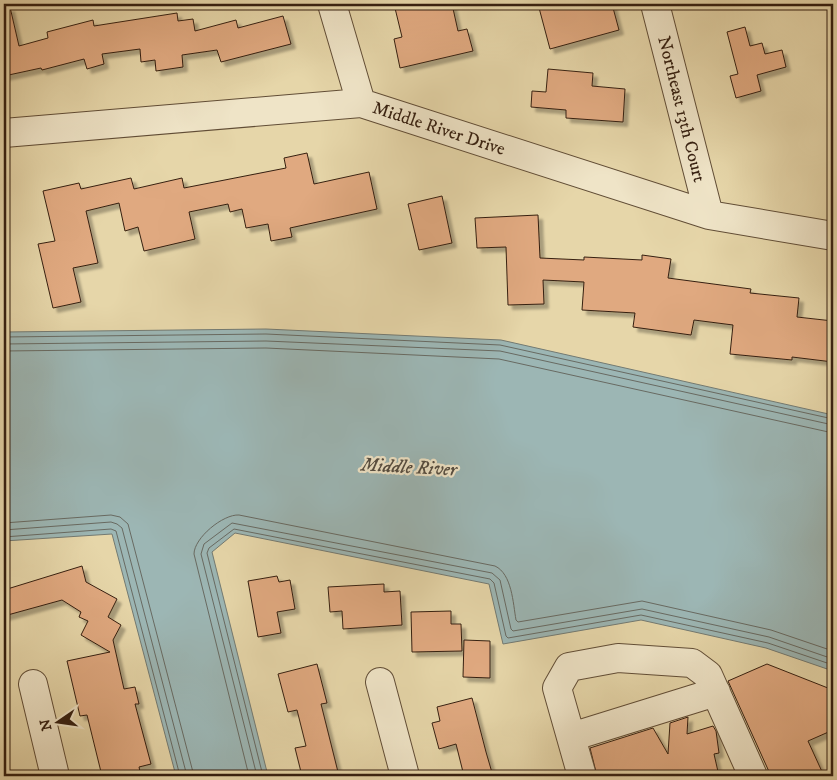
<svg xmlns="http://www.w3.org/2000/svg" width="837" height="780" viewBox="0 0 837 780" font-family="'IM FELL DW Pica',serif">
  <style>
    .water { fill: #9cb6b4; stroke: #737a72 }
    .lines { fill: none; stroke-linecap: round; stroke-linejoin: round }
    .shore { stroke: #686a62; stroke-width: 1 }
    .building { fill: #e0a980; stroke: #351f10; filter: url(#shadow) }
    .minor-casing { stroke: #614d36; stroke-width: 30 }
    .minor { stroke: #efe4c7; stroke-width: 28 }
    .labels { text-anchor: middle; stroke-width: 4.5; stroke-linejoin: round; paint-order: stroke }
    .street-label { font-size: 18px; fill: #351f10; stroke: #efe4c7 }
    .water-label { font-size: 19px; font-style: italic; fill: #544c41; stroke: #efe4c7 }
  </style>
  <defs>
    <filter id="shadow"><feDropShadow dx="4.5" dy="4.5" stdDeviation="1" flood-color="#0004"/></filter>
  </defs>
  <rect width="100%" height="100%" fill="#e6d6a9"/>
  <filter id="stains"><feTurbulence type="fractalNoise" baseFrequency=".004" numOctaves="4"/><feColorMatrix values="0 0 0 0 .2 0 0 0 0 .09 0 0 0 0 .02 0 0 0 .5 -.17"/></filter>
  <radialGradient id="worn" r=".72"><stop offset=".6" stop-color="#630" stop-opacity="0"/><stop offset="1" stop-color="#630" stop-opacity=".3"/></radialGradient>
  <path class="water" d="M266,329L501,340L833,415V671L766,648L641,620L503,644L489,584L235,533L212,552L268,776H176L112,534L4,541V332Z"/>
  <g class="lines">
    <path class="shore" d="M4,337L266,334L500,345L833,419
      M4,344L266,341L500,351L833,425
      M4,351L266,348L499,359L833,433
      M4,523L111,515L120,517L128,524L194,776
      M4,530L111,522L117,524L122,528L187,776
      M4,537L111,529L116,531L180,776
      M249,776L194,554C194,538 223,514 239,515L495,566C512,574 513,603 516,620L518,622L642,601L771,630L833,651
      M257,776L201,554L204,544L232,523L492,573L500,580L511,629L513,631L642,609L769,637L833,659
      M263,776L207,553L209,548L234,529L490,579L494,583L506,636L508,638L641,615L768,643L833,665"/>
  </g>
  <path class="building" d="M394,4H452L458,31L467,29L473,51L400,68L394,39L402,37Z
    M538,4H612L619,30L550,49Z
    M10,7L19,46L48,38L47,32L93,20L94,26L177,13L178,21L193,19L195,31L236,20L238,28L283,16L291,44L221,62L217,50L182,55L183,67L156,71L155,60L141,62L140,49L102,54L104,64L87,69L84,59L42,70L41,68L4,76V8Z
    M745,27L750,46L762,43L765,54L782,50L786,67L757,75L761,91L736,98L730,76L738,74L727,32Z
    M548,69L593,73L592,86L625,89L623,122L566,118V110L531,107L532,91L546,92Z
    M307,153L314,184L369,172L377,209L290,228L292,237L271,241L268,224L246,228L242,209L230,212L228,204L189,212L195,239L144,251L138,227L125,231L119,203L86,211L98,263L73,268L81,302L53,308L38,244L55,241L43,191L79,183L81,189L131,178L134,189L182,178L184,188L286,168L284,158Z
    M442,196L452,243L419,250L408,204Z
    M538,215L540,258L584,260V257L642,260V255L671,259L668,278L751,289L750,293L799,298L797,317L833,321V362L792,357V360L730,354L733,325L694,320L691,335L633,327L635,313L582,310L584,282L543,280L544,304L508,305L506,247L477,248L475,218Z
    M82,566L86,582L117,599L108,617L121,625L113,640L124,689L135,687L139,704H135L151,764L139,767L141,776H102L87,715L80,716L67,661L110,652L81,635L88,621L79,617L81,612L62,600L4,616V590Z
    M277,576L279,582L290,580L295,609L277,612L281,633L258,637L248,581Z
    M384,584V592L400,591L402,625L343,629L342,611L330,612L328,587Z
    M451,611V624H461L462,651L412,652L411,612Z
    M464,640L490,641V678L463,677Z
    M317,664L327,703L321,704L339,776H302L295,748L306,746L297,710L288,712L278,674Z
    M767,664L833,690V730L808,741L824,776H771L728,681Z
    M472,698L486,752L493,776H464L456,744L439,749L432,723L440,721L437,707Z
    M688,717L687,734L713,726L716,731L719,753L714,754L719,776H597L590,748L653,728L668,754L670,723Z"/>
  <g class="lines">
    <defs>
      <path id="minor" d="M332,4L361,103
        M655,4L709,215
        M4,133L361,103L709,215L833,236
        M380,682L405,776
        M33,684L55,776
        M571,737L716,692
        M582,776L557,688L569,667L618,658L692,663L708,675L753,776"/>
    </defs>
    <use href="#minor" class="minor-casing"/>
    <use href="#minor" class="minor"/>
  </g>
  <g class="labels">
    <g class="street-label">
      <text transform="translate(682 109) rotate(76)" y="6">Northeast 13th Court</text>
      <text transform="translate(439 128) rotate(18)" y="6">Middle River Drive</text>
    </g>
    <g class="water-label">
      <text transform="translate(409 466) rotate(3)" y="7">Middle River</text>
    </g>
  </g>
  <rect width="837" height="780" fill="none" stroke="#e6d6a9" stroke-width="20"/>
  <rect x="5" y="5" width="827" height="770" fill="none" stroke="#351f10" stroke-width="2.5"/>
  <rect x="10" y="10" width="817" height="760" fill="none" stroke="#351f10"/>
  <g transform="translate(58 722) rotate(257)" stroke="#efe4c7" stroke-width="4" paint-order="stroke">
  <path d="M0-4L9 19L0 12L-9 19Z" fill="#351f10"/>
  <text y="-8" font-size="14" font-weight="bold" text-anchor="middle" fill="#351f10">N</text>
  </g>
  <rect width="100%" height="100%" filter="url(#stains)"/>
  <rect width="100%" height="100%" fill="url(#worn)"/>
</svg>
